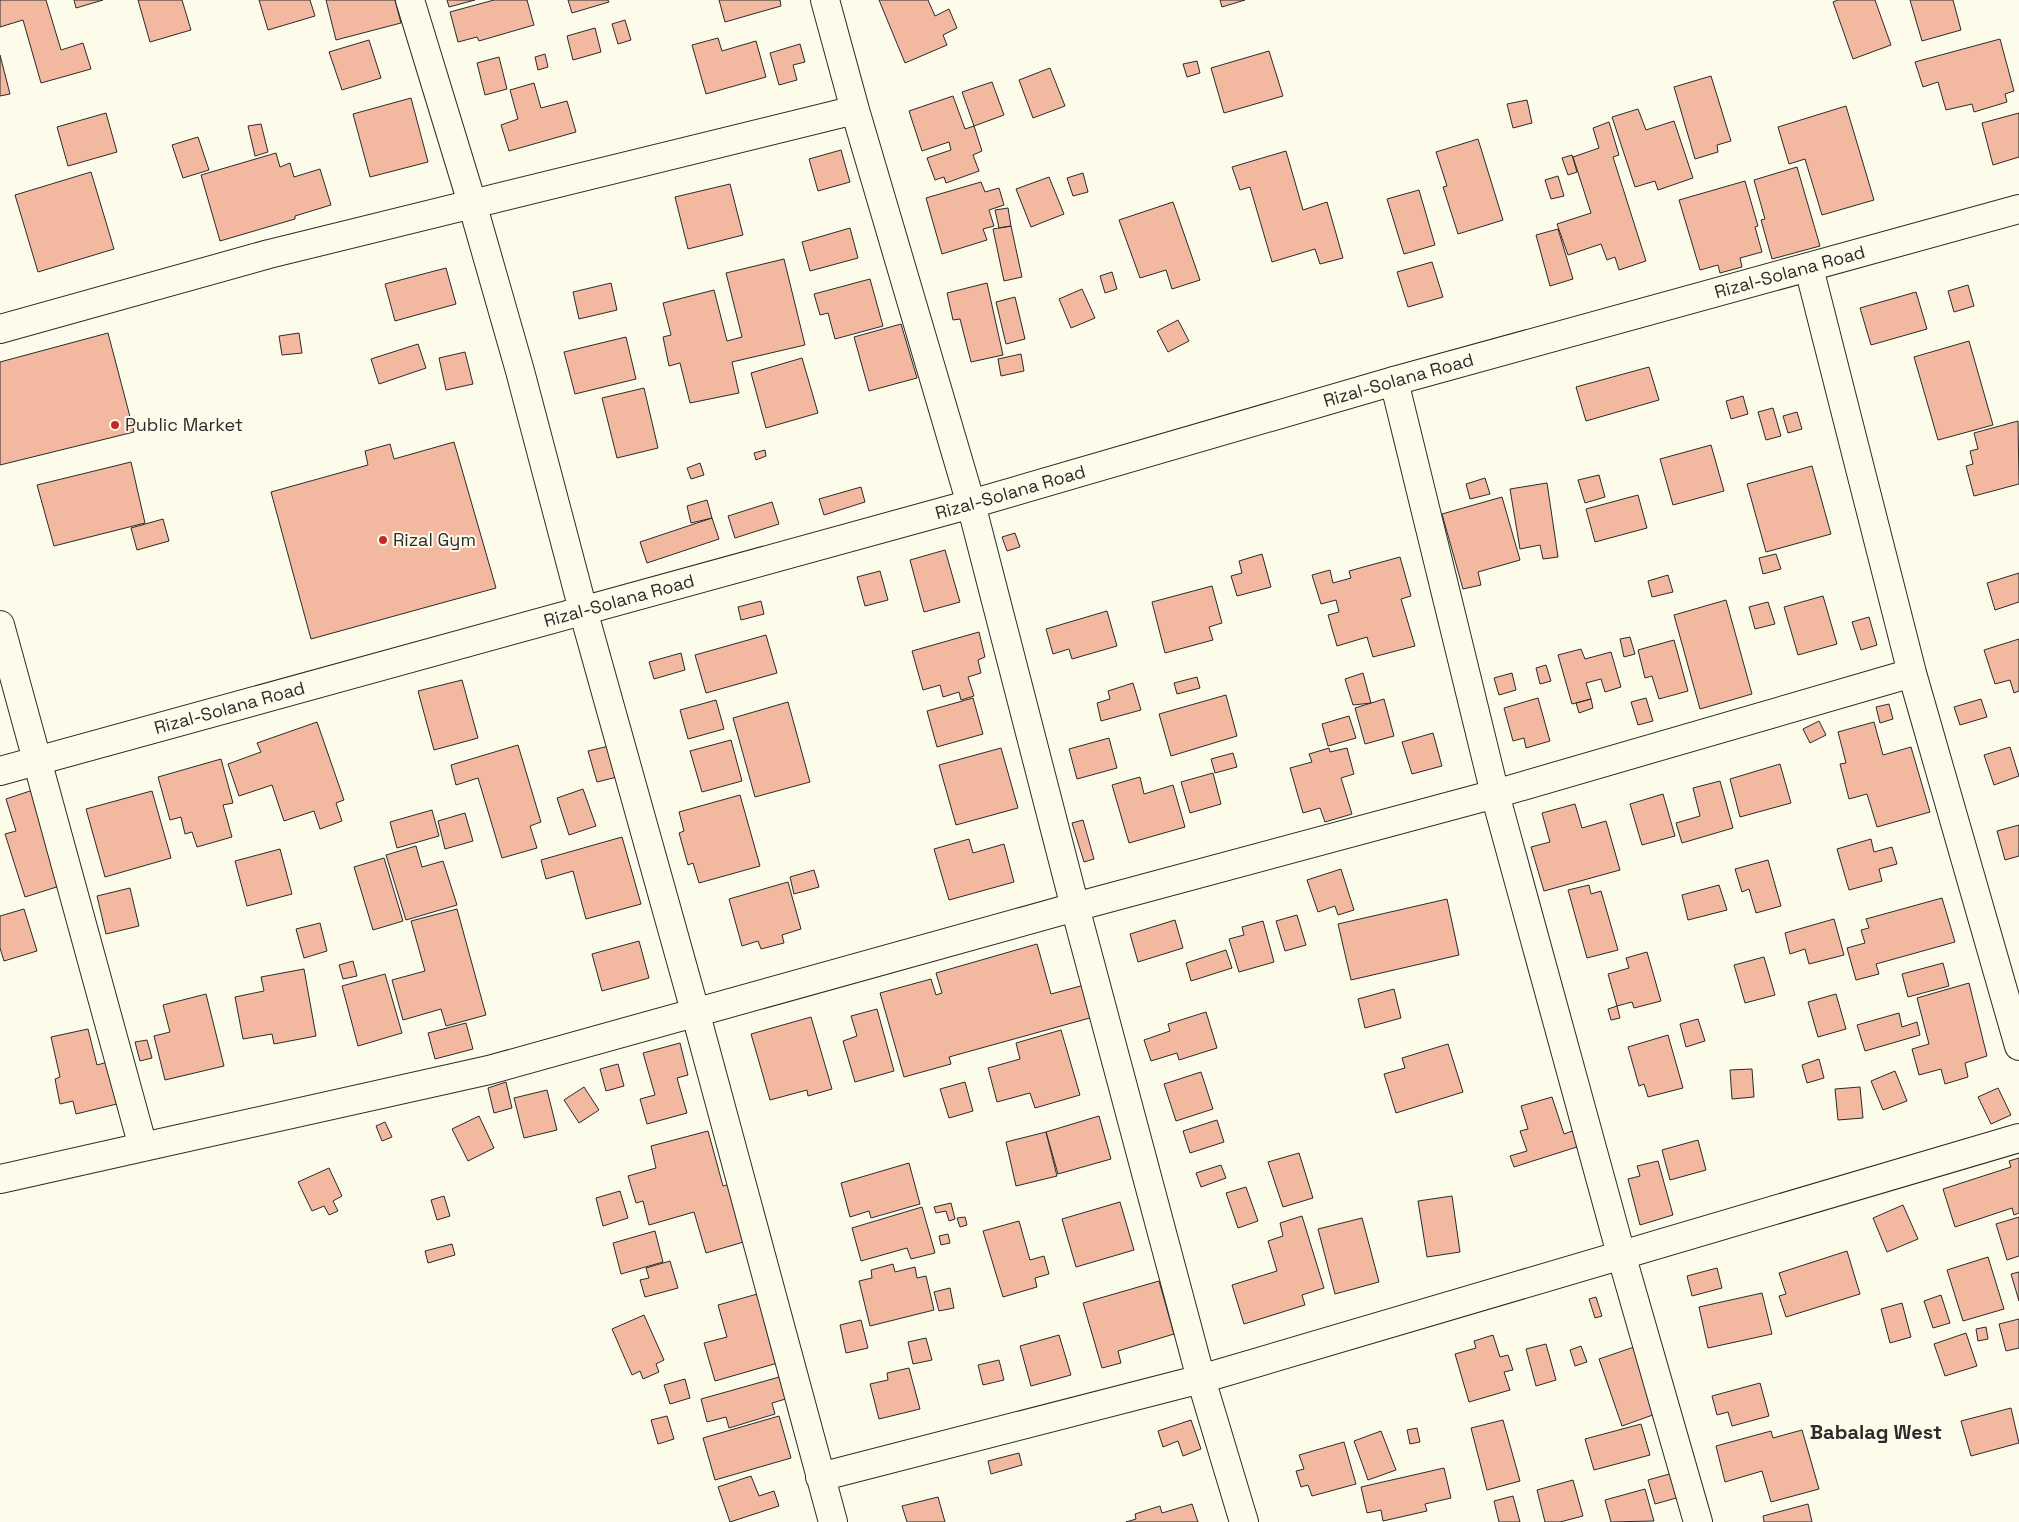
<svg xmlns="http://www.w3.org/2000/svg" width="2019" height="1522" viewBox="0 0 2019 1522" font-family="'Space Grotesk',sans-serif">
  <style>
    .building { fill: #f2b8a0; stroke: #2b2b2b }
    .lines { fill: none; stroke-linecap: round; stroke-linejoin: round }
    .minor-casing { stroke: #2b2b2b; stroke-width: 30 }
    .major-casing { stroke: #2b2b2b; stroke-width: 30 }
    .minor { stroke: #fdfbea; stroke-width: 28 }
    .major { stroke: #fdfbea; stroke-width: 28 }
    .poi-dot { fill: #c62828; stroke: #fdfbea; stroke-width: 2 }
    .labels { text-anchor: middle; stroke-width: 4; stroke-linejoin: round; paint-order: stroke }
    .street-label { font-size: 18px; fill: #2b2b2b; stroke: #fdfbea }
    .poi-label { font-size: 18px; fill: #2b2b2b; stroke: #fdfbea; text-anchor: start }
    .quarter-label { font-size: 20px; font-weight: bold; fill: #2b2b2b; stroke: #fdfbea }
  </style>
  <rect width="100%" height="100%" fill="#fdfbea"/>
  <path class="building" d="M0,0H46L61,50L83,43L91,69L41,83L23,20L0,27Z
    M74,0H103L76,8Z
    M138,0H182L191,30L150,42Z
    M259,0H310L315,16L268,30Z
    M326,0H395L401,23L336,40Z
    M447,0H475L449,7Z
    M494,0H527L534,25L479,41L477,37L458,42L450,12Z
    M568,0H608L609,2L572,13Z
    M719,0H780L781,6L725,22Z
    M879,0H928L935,16L949,9L957,28L943,35L947,45L905,63Z
    M1220,0H1245L1222,7Z
    M1838,0H1875L1891,45L1853,59L1833,2Z
    M1910,0H1953L1961,30L1922,41Z
    M625,20L631,40L618,44L612,24Z
    M595,28L601,52L573,60L567,36Z
    M718,38L722,51L756,41L766,77L706,94L692,45Z
    M2000,39L2014,91L2005,94L2007,102L1974,112L1972,104L1946,110L1938,82L1923,87L1915,62Z
    M369,40L381,78L342,90L329,52Z
    M800,44L805,62L793,65L797,80L779,85L770,53Z
    M1269,51L1283,96L1224,113L1211,68Z
    M545,54L548,67L538,70L535,57Z
    M0,55L10,94L0,96Z
    M499,57L507,89L485,95L477,63Z
    M1197,61L1200,73L1187,77L1183,64Z
    M1050,68L1065,106L1033,118L1019,80Z
    M1711,76L1731,141L1717,145L1718,152L1695,159L1674,87Z
    M992,82L1004,115L974,126L962,92Z
    M534,83L541,108L567,101L576,132L509,151L501,125L518,119L510,90Z
    M953,96L965,129L974,126L982,151L973,155L979,171L946,183L944,177L935,180L927,158L951,150L949,142L922,151L909,111Z
    M411,98L428,162L370,177L353,114Z
    M1527,100L1532,123L1513,128L1507,104Z
    M1846,106L1874,200L1822,215L1805,159L1789,164L1778,127Z
    M1638,109L1646,130L1674,121L1693,178L1658,190L1655,181L1635,187L1612,117Z
    M106,113L117,152L68,166L57,127Z
    M2019,113V157L1993,165L1982,123Z
    M1609,122L1619,155L1613,157L1646,261L1619,270L1615,257L1607,260L1601,244L1568,255L1557,224L1591,213L1573,157L1599,148L1593,128Z
    M261,124L268,152L255,156L248,126Z
    M198,137L209,170L183,178L172,145Z
    M1478,139L1503,220L1458,234L1443,187L1447,186L1436,152Z
    M841,150L850,182L818,191L809,159Z
    M1286,151L1303,210L1327,202L1343,258L1320,264L1315,249L1272,262L1250,187L1240,190L1232,167Z
    M276,153L280,167L290,163L294,177L320,169L331,205L295,216V219L220,241L201,175Z
    M1572,155L1577,172L1568,175L1562,158Z
    M1797,167L1820,246L1772,259L1761,220L1765,219L1754,180Z
    M91,172L114,249L38,272L15,195Z
    M1083,173L1088,192L1073,196L1067,178Z
    M1558,176L1564,196L1551,199L1545,180Z
    M1049,177L1064,214L1031,227L1016,189Z
    M1745,181L1758,226L1755,227L1762,252L1740,258L1742,267L1720,273L1718,265L1700,270L1679,200Z
    M981,182L985,192L999,188L1004,205L989,210L994,226L983,229L987,240L942,254L926,198Z
    M730,184L743,235L688,249L675,197Z
    M1419,190L1435,245L1404,254L1387,199Z
    M1173,202L1200,280L1172,289L1166,270L1140,278L1119,220Z
    M1008,208L1011,226L999,228L995,210Z
    M1011,226L1022,277L1004,281L993,229Z
    M850,228L858,258L810,271L802,242Z
    M1558,229L1573,279L1550,286L1536,235Z
    M784,259L805,345L732,362L739,393L690,403L680,363L669,366L663,337L671,335L663,303L714,290L727,341L742,337L726,273Z
    M1432,262L1443,297L1408,307L1397,272Z
    M446,268L456,304L395,321L385,284Z
    M1112,272L1117,289L1105,293L1100,276Z
    M870,279L883,326L835,339L828,313L820,315L814,294Z
    M611,283L617,310L579,319L573,292Z
    M987,283L1003,355L971,362L960,319L953,320L947,293Z
    M1968,285L1974,306L1954,312L1948,291Z
    M1082,289L1095,318L1071,328L1059,299Z
    M1916,292L1927,329L1871,345L1860,308Z
    M1015,297L1025,339L1006,344L996,302Z
    M1178,320L1189,341L1168,352L1157,331Z
    M901,324L917,378L869,391L854,337Z
    M108,333L134,432L0,465V362Z
    M299,333L302,353L282,355L279,336Z
    M626,337L636,379L575,394L564,352Z
    M1969,341L1993,425L1938,440L1914,357Z
    M418,344L426,368L379,384L371,359Z
    M465,352L473,384L446,390L439,358Z
    M1021,354L1024,371L1001,376L998,359Z
    M802,358L818,413L766,428L751,373Z
    M1649,367L1659,400L1586,421L1576,387Z
    M644,388L658,448L617,458L602,398Z
    M1743,396L1748,414L1731,419L1726,401Z
    M1773,408L1781,436L1766,440L1758,412Z
    M1797,412L1802,429L1788,433L1783,416Z
    M2018,421L2019,484L1974,496L1966,466L1973,464L1970,451L1978,449L1974,433Z
    M454,442L496,588L311,639L271,492L368,465L365,451L390,444L394,459Z
    M1711,445L1724,491L1673,505L1660,459Z
    M765,450L766,456L756,460L754,453Z
    M131,462L145,523L54,546L37,485Z
    M700,463L704,475L691,479L687,468Z
    M1812,466L1831,534L1766,552L1747,484Z
    M1599,475L1605,497L1585,503L1578,480Z
    M1485,478L1490,494L1470,499L1466,484Z
    M1547,483L1558,557L1543,559L1540,545L1520,549L1510,489Z
    M861,487L865,502L824,515L819,499Z
    M1638,495L1647,528L1595,542L1586,509Z
    M1502,497L1520,560L1478,572L1481,585L1463,589L1442,514Z
    M707,500L712,518L691,523L687,506Z
    M772,502L779,524L735,538L728,516Z
    M712,518L719,539L647,563L640,542Z
    M163,519L169,541L137,550L131,528Z
    M1015,533L1020,547L1007,551L1002,537Z
    M945,550L960,602L924,612L910,560Z
    M1262,554L1271,587L1237,596L1231,576L1242,573L1239,561Z
    M1776,554L1781,569L1763,574L1759,558Z
    M1400,557L1411,596L1401,599L1415,646L1373,657L1367,637L1337,646L1328,615L1339,612L1336,600L1321,604L1312,575L1330,570L1333,583L1351,578L1349,571Z
    M880,571L888,600L865,606L857,577Z
    M2019,573V602L1995,610L1987,583Z
    M1668,575L1673,592L1652,597L1648,581Z
    M1212,586L1222,623L1209,627L1213,640L1165,653L1152,602Z
    M1823,596L1837,644L1798,655L1784,607Z
    M1726,600L1752,694L1700,709L1674,615Z
    M761,601L764,614L741,620L738,607Z
    M1768,602L1775,624L1755,629L1749,607Z
    M1107,611L1117,646L1072,659L1069,649L1053,654L1046,629Z
    M1869,617L1877,645L1861,650L1852,622Z
    M979,632L985,657L978,660L981,673L968,677L974,696L961,700L959,692L943,697L940,685L923,690L912,651Z
    M766,635L777,673L706,693L695,655Z
    M1630,637L1635,654L1624,657L1620,639Z
    M2019,639V691L2014,693L2010,680L1995,684L1984,650Z
    M1674,640L1688,691L1659,699L1652,676L1645,678L1638,650Z
    M1581,649L1585,659L1611,652L1621,687L1605,692L1601,679L1586,683L1591,699L1572,704L1558,655Z
    M681,653L685,670L654,679L649,662Z
    M1546,665L1551,681L1540,684L1536,668Z
    M1363,673L1371,703L1353,705L1345,679Z
    M1512,673L1516,690L1499,695L1494,678Z
    M1197,677L1200,688L1177,694L1174,683Z
    M462,680L478,738L434,750L418,691Z
    M1133,683L1141,710L1101,721L1097,703L1110,699L1108,691Z
    M1226,695L1237,736L1171,756L1159,714Z
    M973,698L983,734L937,747L927,711Z
    M1538,698L1550,741L1526,748L1524,738L1513,741L1504,708Z
    M1646,698L1653,721L1638,725L1631,702Z
    M1384,699L1394,736L1365,744L1355,708Z
    M1591,699L1593,708L1579,713L1576,703Z
    M1981,699L1987,717L1960,725L1954,707Z
    M716,700L724,729L688,739L680,710Z
    M788,702L810,782L755,797L733,718Z
    M1889,704L1893,719L1880,723L1876,707Z
    M1349,716L1356,738L1328,746L1322,724Z
    M1819,721L1826,735L1810,743L1803,729Z
    M317,722L344,800L336,803L342,821L320,829L314,811L284,821L272,785L239,796L228,764L261,752L257,743Z
    M1874,722L1883,755L1911,747L1930,812L1877,827L1867,794L1849,799L1840,764L1846,763L1838,732Z
    M1433,733L1442,766L1412,774L1402,742Z
    M1109,738L1117,768L1077,779L1069,749Z
    M731,740L742,781L702,792L690,751Z
    M518,745L541,822L530,826L537,848L502,858L478,778L456,785L451,765Z
    M609,746L617,777L597,782L588,751Z
    M2010,747L2019,776L1994,785L1984,755Z
    M1001,748L1018,808L956,825L939,765Z
    M1329,748L1330,752L1347,748L1354,774L1341,778L1352,814L1325,822L1320,808L1303,813L1290,768L1312,762L1309,754Z
    M1233,753L1237,767L1215,773L1211,759Z
    M221,759L233,803L223,805L232,837L197,847L192,832L185,834L181,817L170,820L158,777Z
    M1780,764L1791,803L1740,817L1730,779Z
    M1213,773L1221,804L1190,813L1181,782Z
    M1140,777L1144,794L1173,785L1185,827L1129,843L1112,785Z
    M1720,781L1733,828L1682,843L1676,823L1700,816L1693,788Z
    M583,789L596,826L569,835L557,798Z
    M33,790L63,885L25,897L5,834L16,831L6,799Z
    M152,791L171,858L105,877L86,809Z
    M1663,794L1675,836L1642,845L1630,804Z
    M740,795L760,866L699,883L693,863L688,865L679,833L684,831L679,812Z
    M1575,804L1582,828L1606,821L1620,870L1544,891L1531,847L1550,842L1542,813Z
    M432,810L439,836L397,848L390,822Z
    M465,813L473,841L445,849L438,821Z
    M1083,820L1094,859L1084,862L1072,823Z
    M2019,825V856L2005,860L1997,831Z
    M622,837L641,904L586,919L573,871L546,879L541,860Z
    M969,839L973,853L1004,844L1014,882L949,900L934,849Z
    M1871,839L1874,852L1892,847L1897,864L1879,869L1882,881L1849,890L1837,849Z
    M416,846L422,867L443,861L457,905L406,920L386,855Z
    M280,849L292,894L247,906L235,861Z
    M384,858L403,921L373,930L354,867Z
    M1768,860L1781,906L1756,913L1749,889L1742,892L1735,869Z
    M1341,869L1354,910L1338,915L1335,906L1318,912L1307,880Z
    M814,870L819,887L794,894L790,877Z
    M788,882L801,929L782,935L784,943L761,949L758,941L742,946L729,899Z
    M1589,885L1591,894L1601,891L1618,950L1587,958L1568,890Z
    M1719,885L1727,910L1688,920L1682,895Z
    M130,888L139,926L106,934L97,896Z
    M1942,898L1955,942L1876,964L1879,974L1856,980L1847,948L1865,943L1861,930L1869,928L1866,919Z
    M1447,899L1459,955L1351,980L1338,924Z
    M24,909L37,951L4,961L0,948V916Z
    M457,909L486,1015L446,1026L441,1009L403,1020L392,980L425,971L411,921Z
    M1297,915L1306,945L1285,951L1276,921Z
    M1834,919L1844,955L1809,964L1805,949L1790,954L1785,933Z
    M1175,920L1183,948L1138,962L1130,934Z
    M1263,921L1274,962L1239,972L1229,939L1244,935L1242,927Z
    M320,923L327,951L304,958L296,929Z
    M639,941L649,978L602,991L592,954Z
    M1037,944L1051,994L1088,984L1097,1016L949,1057L951,1064L904,1077L880,993L931,979L936,995L942,993L936,973Z
    M1226,950L1232,968L1191,981L1186,963Z
    M1647,952L1661,1001L1634,1008L1632,1002L1617,1006L1608,974L1629,968L1626,958Z
    M1764,957L1775,995L1745,1003L1734,965Z
    M353,961L357,976L343,979L339,965Z
    M1943,963L1949,986L1908,997L1902,974Z
    M304,969L316,1036L274,1044L272,1034L243,1039L235,997L264,991L261,977Z
    M385,974L402,1033L358,1046L342,986Z
    M1969,983L1987,1056L1965,1063L1968,1077L1945,1084L1941,1069L1919,1075L1912,1049L1929,1044L1917,998Z
    M1394,989L1401,1018L1365,1028L1358,999Z
    M206,994L224,1066L165,1080L154,1036L170,1032L163,1005Z
    M1836,994L1846,1029L1818,1037L1808,1002Z
    M1617,1006L1620,1018L1611,1020L1608,1009Z
    M877,1009L894,1071L855,1082L843,1041L857,1036L851,1016Z
    M1206,1012L1217,1048L1179,1060L1177,1053L1151,1061L1144,1040L1170,1031L1168,1024Z
    M1899,1013L1902,1027L1917,1022L1920,1035L1865,1051L1857,1025Z
    M811,1017L832,1089L808,1096L807,1090L770,1100L751,1034Z
    M1698,1019L1705,1041L1686,1047L1680,1024Z
    M466,1023L473,1049L435,1059L428,1033Z
    M88,1029L97,1065L115,1060L125,1102L76,1114L73,1101L60,1104L55,1079L60,1077L51,1037Z
    M1061,1030L1080,1095L1035,1108L1030,1093L997,1102L988,1068L1020,1059L1016,1043Z
    M1668,1035L1683,1088L1648,1097L1644,1084L1639,1086L1628,1047Z
    M147,1040L152,1058L140,1061L135,1042Z
    M680,1043L688,1075L677,1078L687,1113L647,1124L640,1099L655,1095L643,1053Z
    M1448,1044L1463,1092L1396,1113L1384,1074L1405,1068L1402,1058Z
    M1819,1059L1824,1078L1807,1083L1802,1065Z
    M618,1064L624,1086L606,1091L600,1069Z
    M1752,1069L1754,1097L1732,1099L1730,1070Z
    M1895,1071L1907,1101L1883,1110L1871,1081Z
    M1201,1072L1213,1109L1176,1121L1164,1084Z
    M506,1082L512,1108L494,1113L488,1088Z
    M965,1082L973,1111L949,1118L940,1089Z
    M584,1087L599,1110L579,1123L564,1100Z
    M1860,1087L1863,1118L1838,1120L1835,1089Z
    M1998,1088L2011,1115L1991,1124L1978,1097Z
    M547,1090L557,1130L524,1138L514,1098Z
    M1552,1097L1564,1134L1575,1130L1580,1146L1514,1167L1510,1156L1527,1151L1520,1131L1528,1129L1521,1106Z
    M479,1116L494,1148L468,1161L452,1129Z
    M1099,1116L1111,1159L1058,1174L1046,1132Z
    M1217,1120L1224,1142L1190,1153L1183,1131Z
    M385,1122L392,1137L382,1141L376,1126Z
    M708,1131L723,1186L730,1184L747,1241L706,1253L694,1212L649,1225L643,1201L636,1203L628,1176L656,1168L651,1146Z
    M1046,1132L1057,1176L1016,1186L1006,1142Z
    M1698,1140L1706,1170L1670,1180L1662,1150Z
    M1299,1153L1313,1198L1283,1207L1268,1162Z
    M2019,1158V1213L2014,1215L2012,1208L1955,1227L1943,1189L2011,1167L2009,1161Z
    M1658,1161L1673,1215L1640,1225L1628,1179L1640,1176L1637,1166Z
    M909,1163L920,1204L871,1218L869,1211L850,1217L841,1183Z
    M1221,1165L1226,1178L1201,1187L1196,1173Z
    M329,1168L342,1196L333,1201L338,1211L329,1215L324,1206L312,1211L298,1182Z
    M1246,1187L1258,1221L1238,1228L1226,1193Z
    M620,1191L628,1218L603,1226L596,1198Z
    M444,1196L450,1216L437,1220L431,1200Z
    M1452,1196L1460,1252L1427,1257L1418,1201Z
    M1120,1202L1134,1250L1076,1267L1062,1219Z
    M951,1203L955,1219L949,1221L946,1211L936,1213L934,1207Z
    M1903,1205L1918,1239L1887,1252L1873,1218Z
    M922,1207L935,1253L911,1259L907,1248L861,1261L852,1228Z
    M1302,1216L1324,1288L1302,1295L1305,1305L1244,1324L1232,1285L1277,1271L1268,1241L1283,1236L1280,1223Z
    M965,1217L967,1225L960,1227L957,1218Z
    M2019,1217V1256L2007,1260L1996,1224Z
    M1362,1218L1379,1282L1335,1294L1318,1229Z
    M1019,1221L1030,1260L1044,1256L1049,1274L1035,1278L1037,1287L1003,1297L983,1231Z
    M655,1231L663,1262L621,1274L613,1243Z
    M948,1234L950,1243L941,1245L939,1236Z
    M452,1244L455,1255L428,1263L425,1251Z
    M1847,1251L1860,1294L1786,1317L1779,1296L1786,1294L1779,1273Z
    M1988,1257L2004,1309L1963,1321L1947,1270Z
    M670,1261L678,1288L645,1297L640,1280L649,1278L646,1268Z
    M893,1264L895,1272L915,1267L917,1278L926,1276L934,1310L870,1326L859,1281L872,1278L871,1270Z
    M1717,1268L1722,1288L1692,1296L1687,1276Z
    M2019,1272V1301L2011,1274Z
    M1159,1281L1174,1334L1118,1351L1121,1363L1102,1368L1083,1303Z
    M950,1288L954,1308L939,1311L934,1292Z
    M761,1293L781,1362L715,1381L704,1343L727,1337L718,1305Z
    M1762,1293L1772,1334L1708,1348L1699,1307Z
    M1941,1295L1950,1323L1933,1328L1924,1301Z
    M1596,1297L1602,1316L1595,1318L1589,1299Z
    M1902,1303L1911,1337L1890,1343L1881,1309Z
    M644,1315L664,1360L656,1364L659,1372L643,1379L640,1371L632,1375L612,1329Z
    M2019,1319V1348L2006,1351L1999,1324Z
    M861,1320L868,1348L846,1353L840,1325Z
    M1986,1327L1988,1339L1978,1341L1976,1329Z
    M1966,1333L1977,1366L1945,1376L1934,1344Z
    M1059,1335L1071,1375L1031,1386L1020,1346Z
    M1493,1335L1500,1357L1508,1355L1513,1370L1504,1372L1510,1390L1469,1402L1455,1354L1476,1348L1474,1341Z
    M926,1338L932,1360L913,1364L908,1342Z
    M1546,1344L1556,1380L1536,1386L1526,1349Z
    M1581,1346L1587,1362L1575,1366L1570,1350Z
    M1637,1346L1661,1412L1622,1426L1599,1359Z
    M999,1360L1004,1380L983,1385L978,1365Z
    M909,1368L920,1409L879,1419L870,1384L888,1380L887,1373Z
    M783,1376L789,1398L772,1403L775,1414L729,1428L726,1417L707,1422L701,1399Z
    M685,1379L690,1398L670,1404L664,1385Z
    M1760,1383L1769,1416L1732,1426L1728,1412L1717,1415L1712,1396Z
    M2011,1408L2019,1443L1971,1456L1961,1421Z
    M667,1416L674,1439L658,1444L651,1420Z
    M779,1416L791,1458L715,1480L703,1438Z
    M1191,1420L1201,1449L1183,1456L1178,1441L1163,1447L1158,1431Z
    M1503,1420L1520,1481L1487,1490L1471,1428Z
    M1641,1424L1650,1455L1594,1470L1585,1439Z
    M1417,1428L1420,1442L1410,1444L1407,1430Z
    M1802,1430L1819,1489L1771,1502L1762,1471L1725,1482L1716,1446L1771,1431L1773,1438Z
    M1381,1431L1396,1470L1368,1480L1354,1441Z
    M1344,1442L1356,1484L1312,1496L1308,1485L1301,1487L1296,1471L1304,1469L1299,1455Z
    M1019,1453L1022,1465L991,1474L988,1461Z
    M1444,1468L1451,1498L1425,1504L1427,1511L1383,1521L1381,1510L1367,1513L1361,1487Z
    M1673,1473L1680,1497L1655,1504L1648,1480Z
    M751,1476L759,1496L774,1491L779,1506L730,1522L718,1487Z
    M1573,1480L1583,1516L1560,1522H1545L1537,1490Z
    M1645,1489L1654,1521L1611,1522L1605,1500Z
    M1513,1496L1520,1522H1499L1494,1501Z
    M938,1497L945,1522H907L902,1506Z
    M1192,1504L1198,1522H1126L1136,1519L1135,1514L1160,1506L1162,1513Z
    M1808,1504L1812,1522H1764L1763,1516Z"/>
  <g class="lines">
    <defs>
      <path id="minor" d="M410,0L472,203L520,371L583,610L695,1011L833,1522
        M825,0L855,110L971,504L1075,907L1201,1379L1244,1522
        M1809,268L1912,673L2019,1046
        M0,329L269,254L855,110
        M1394,381L1495,794L1621,1254L1698,1522
        M0,625L143,1147L489,1070L1075,907L1495,794L1912,673
        M0,1179L143,1147
        M820,1477L1201,1379L2019,1138"/>
      <g id="major">
        <path id="s1" d="M0,771L971,504L1394,381L2019,209"/>
      </g>
    </defs>
    <use href="#minor" class="minor-casing"/>
    <use href="#major" class="major-casing"/>
    <use href="#minor" class="minor"/>
    <use href="#major" class="major"/>
  </g>
  <g class="poi-dot">
    <circle cx="115" cy="425" r="5"/>
    <circle cx="383" cy="540" r="5"/>
  </g>
  <g class="labels">
    <g class="street-label">
      <text dy="6" stroke="none"><textPath href="#s1" startOffset="1858">Rizal-Solana Road</textPath></text>
      <text dy="6" stroke="none"><textPath href="#s1" startOffset="1452">Rizal-Solana Road</textPath></text>
      <text dy="6" stroke="none"><textPath href="#s1" startOffset="1048">Rizal-Solana Road</textPath></text>
      <text dy="6" stroke="none"><textPath href="#s1" startOffset="642">Rizal-Solana Road</textPath></text>
      <text dy="6" stroke="none"><textPath href="#s1" startOffset="238">Rizal-Solana Road</textPath></text>
    </g>
    <g class="poi-label">
      <text x="125" y="431">Public Market</text>
      <text x="393" y="546">Rizal Gym</text>
    </g>
    <g class="quarter-label">
      <text x="1876" y="1439">Babalag West</text>
    </g>
  </g>
</svg>
